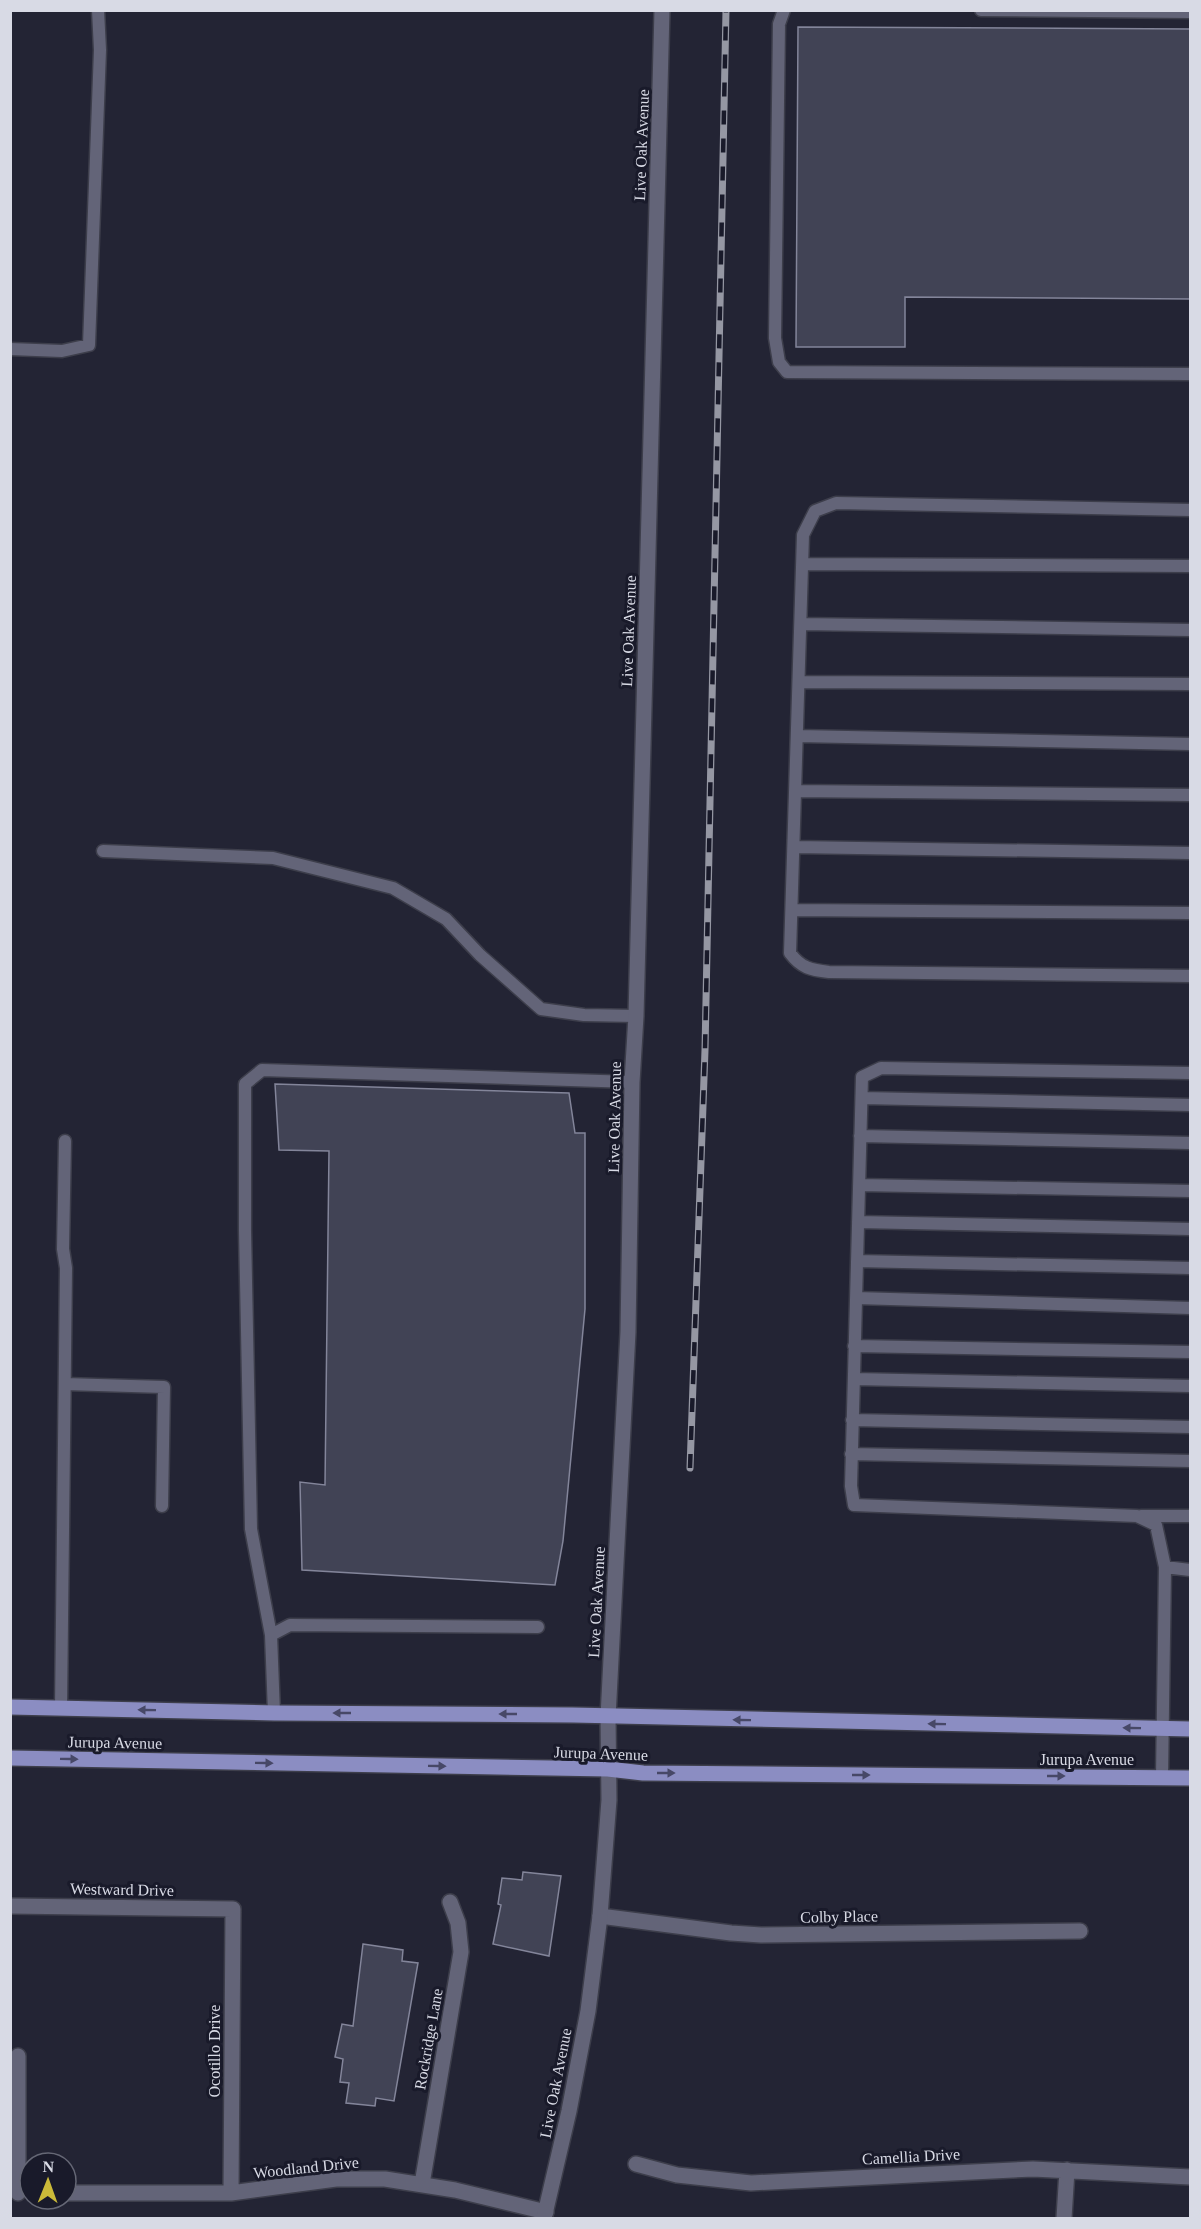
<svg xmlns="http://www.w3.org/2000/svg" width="1201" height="2229" viewBox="0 0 1201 2229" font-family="Georgia,serif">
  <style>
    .building { fill: #414355; stroke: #83859a; stroke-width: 1.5 }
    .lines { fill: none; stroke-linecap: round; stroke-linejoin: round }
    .service-casing { stroke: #3d3e4b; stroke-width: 15 }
    .minor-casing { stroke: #3d3e4b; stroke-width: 18 }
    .tertiary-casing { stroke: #3d3e4b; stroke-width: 18 }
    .primary-casing { stroke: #3d3e4b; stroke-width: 18 }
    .service { stroke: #636478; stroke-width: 12 }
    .minor { stroke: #636478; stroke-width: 15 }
    .tertiary { stroke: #636478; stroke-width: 15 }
    .primary { stroke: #8b8dc2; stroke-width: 15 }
    .rail-casing { stroke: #9597a3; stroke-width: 7 }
    .rail { stroke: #191a2a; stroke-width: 4.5; stroke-dasharray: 14; stroke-linecap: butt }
    .oneway { fill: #474867 }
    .labels { text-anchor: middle; stroke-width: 6; stroke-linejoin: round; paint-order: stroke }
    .street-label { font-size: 16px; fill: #d8dae5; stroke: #191a2a }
  </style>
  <rect width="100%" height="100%" fill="#232434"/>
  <path class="building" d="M798,27L1191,29V299L905,297V347H796Z
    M275,1084L569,1093L575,1133H585V1309L563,1541L555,1585L302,1570L300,1482L325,1485L329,1151L279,1150Z
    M523,1872L561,1876L549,1956L493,1944L501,1905L498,1904L502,1878L522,1880Z
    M363,1944L403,1950L402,1961L418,1963L394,2101L376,2098L375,2106L346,2103L349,2083L340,2082L343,2059L335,2057L342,2024L353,2026Z"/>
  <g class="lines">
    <defs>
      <path id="service" d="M784,10L779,24L775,338L779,362L787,372L1190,374
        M981,10L1190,12
        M10,349L62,351L89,345L100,50L98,10
        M1190,510L836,503L815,511L803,535L790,953C801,968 811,970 829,972L1190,976
        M802,564L1190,566
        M801,624L1190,630
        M799,682L1190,684
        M798,736L1190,744
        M796,791L1190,795
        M794,847L1190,853
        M103,851L273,858L393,888L446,919L480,955L541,1009L584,1015L636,1016
        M793,910L1190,913
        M862,1098L1190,1105
        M860,1136L1190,1143
        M859,1185L1190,1191
        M858,1222L1190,1229
        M857,1261L1190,1268
        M856,1298L1190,1308
        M854,1346L1190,1352
        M854,1379L1190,1386
        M65,1384L164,1387L162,1506
        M852,1420L1190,1427
        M851,1454L1190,1461
        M1141,1516H1190
        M1165,1567L1190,1570
        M271,1635L251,1529L245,1231V1084L262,1070L632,1082
        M61,1708L66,1268L63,1249L65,1141
        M274,1713L271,1635L290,1625L538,1627
        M1162,1777L1165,1567L1156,1525L1137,1516L854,1505L851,1486L862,1077L881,1068L1190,1073"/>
      <path id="minor" d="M10,1906L233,1909L231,2193
        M600,1916L731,1933L761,1935L1080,1931
        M636,2164L677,2175L751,2183L1033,2169L1190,2177
        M422,2184L461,1952L458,1923L450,1902
        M18,2193V2056
        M66,2193H231L336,2179H385L455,2190L546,2212
        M1064,2218L1067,2170"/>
      <path id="tertiary" d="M544,2218L569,2111L588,2011L600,1916L609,1800L608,1717L628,1332L632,1082L636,1016L662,10"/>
      <path id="primary" d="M10,1707L274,1713L573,1715L1190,1729
        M10,1758L608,1769L643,1773L1190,1778"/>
    </defs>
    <use href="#service" class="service-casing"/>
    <use href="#minor" class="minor-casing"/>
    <use href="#tertiary" class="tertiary-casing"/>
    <use href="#primary" class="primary-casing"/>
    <use href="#service" class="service"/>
    <use href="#minor" class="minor"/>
    <use href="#tertiary" class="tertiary"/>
    <use href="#primary" class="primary"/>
    <defs>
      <path id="rail" d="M690,1468L705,1050L726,10"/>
    </defs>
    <use href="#rail" class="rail-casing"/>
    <use href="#rail" class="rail"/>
  </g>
  <defs><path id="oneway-solid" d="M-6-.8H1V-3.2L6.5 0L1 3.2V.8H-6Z" transform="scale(1.5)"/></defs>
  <g class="oneway">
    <use href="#oneway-solid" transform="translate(147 1710) rotate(-179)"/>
    <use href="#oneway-solid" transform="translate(342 1713) rotate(-180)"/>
    <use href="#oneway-solid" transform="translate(508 1714) rotate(-180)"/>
    <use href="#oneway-solid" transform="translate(742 1720) rotate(-179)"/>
    <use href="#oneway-solid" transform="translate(937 1724) rotate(-179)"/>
    <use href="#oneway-solid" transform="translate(1132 1728) rotate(-179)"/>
    <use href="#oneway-solid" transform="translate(69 1759) rotate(1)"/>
    <use href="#oneway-solid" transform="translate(264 1763) rotate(1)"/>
    <use href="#oneway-solid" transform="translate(437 1766) rotate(1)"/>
    <use href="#oneway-solid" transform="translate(666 1773)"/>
    <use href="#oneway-solid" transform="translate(861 1775)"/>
    <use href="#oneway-solid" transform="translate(1056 1776)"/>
  </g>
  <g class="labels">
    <g class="street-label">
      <text transform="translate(641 145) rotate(-88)" y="6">Live Oak Avenue</text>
      <text transform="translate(628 631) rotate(-88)" y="6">Live Oak Avenue</text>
      <text transform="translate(614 1117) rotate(-89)" y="6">Live Oak Avenue</text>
      <text transform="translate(596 1602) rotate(-87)" y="6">Live Oak Avenue</text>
      <text transform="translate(115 1742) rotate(1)" y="6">Jurupa Avenue</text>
      <text transform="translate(601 1753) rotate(2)" y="6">Jurupa Avenue</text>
      <text x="1087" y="1765">Jurupa Avenue</text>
      <text transform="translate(122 1889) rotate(1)" y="6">Westward Drive</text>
      <text transform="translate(839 1916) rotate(-1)" y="6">Colby Place</text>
      <text transform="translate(428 2039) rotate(-80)" y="6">Rockridge Lane</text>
      <text transform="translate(214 2051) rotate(-90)" y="6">Ocotillo Drive</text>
      <text transform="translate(555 2083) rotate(-79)" y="6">Live Oak Avenue</text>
      <text transform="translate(911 2156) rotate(-3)" y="6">Camellia Drive</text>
      <text transform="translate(306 2167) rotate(-6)" y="6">Woodland Drive</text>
    </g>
  </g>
  <rect width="1201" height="2229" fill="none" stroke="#d8dae5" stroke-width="24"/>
  <g transform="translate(48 2181) rotate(1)"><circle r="28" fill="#191a2a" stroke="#656775" stroke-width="1.5"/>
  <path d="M0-4.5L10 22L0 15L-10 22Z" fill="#cbba39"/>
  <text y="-9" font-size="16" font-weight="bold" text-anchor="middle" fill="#d8dae5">N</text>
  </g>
</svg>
